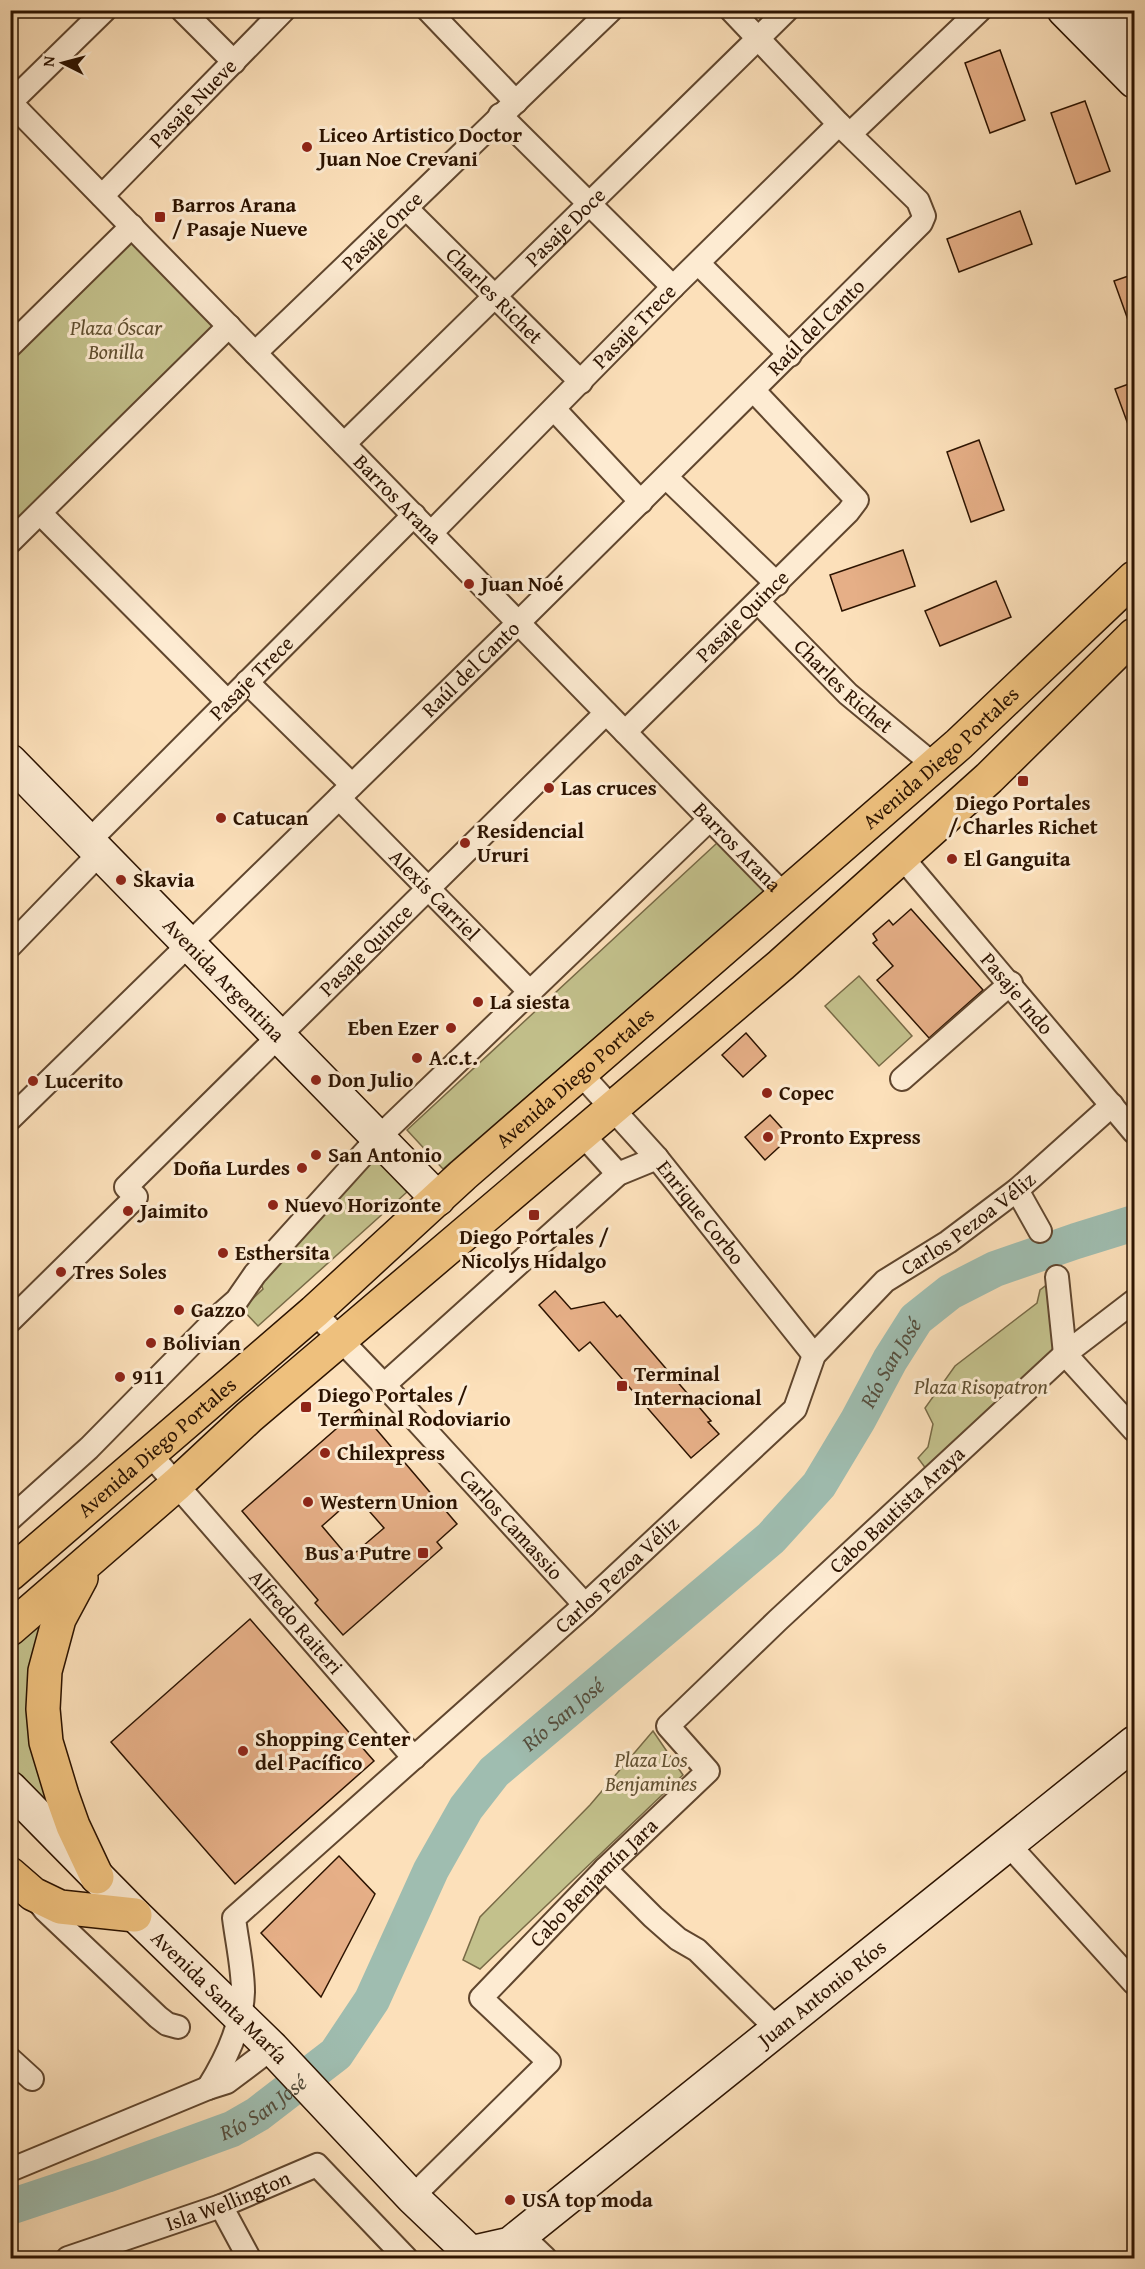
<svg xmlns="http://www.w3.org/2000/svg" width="1145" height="2269" viewBox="0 0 1145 2269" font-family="'Gentium Book Plus',serif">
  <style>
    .green { fill: #c3c18c; stroke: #786a46; stroke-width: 1.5 }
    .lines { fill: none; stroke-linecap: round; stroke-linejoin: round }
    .river { stroke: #9fbdb0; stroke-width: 36 }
    .building { fill: #e6af87; stroke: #2c1300; stroke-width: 1.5; fill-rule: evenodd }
    .street-casing { stroke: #60462e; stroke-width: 26 }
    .secondary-casing { stroke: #2c1300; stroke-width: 36 }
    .primary-casing { stroke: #2c1300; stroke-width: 36 }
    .street { stroke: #fdebd2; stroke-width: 22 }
    .secondary { stroke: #fdebd2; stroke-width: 33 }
    .primary { stroke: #eec07d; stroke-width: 33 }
    .poi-dot { fill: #8f2418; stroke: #fdebd2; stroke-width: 2 }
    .labels { text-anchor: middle; stroke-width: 6; stroke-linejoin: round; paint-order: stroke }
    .street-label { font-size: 21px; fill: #2c1300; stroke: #fdebd2 }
    .poi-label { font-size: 21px; font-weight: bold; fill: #2c1300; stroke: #fdebd2; text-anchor: start }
    .park-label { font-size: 21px; font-style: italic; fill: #615031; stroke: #fdebd2 }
    .water-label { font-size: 22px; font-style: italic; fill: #544e3e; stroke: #fdebd2 }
  </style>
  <rect width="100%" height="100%" fill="#fce0ba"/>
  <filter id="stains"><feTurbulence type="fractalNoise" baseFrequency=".00333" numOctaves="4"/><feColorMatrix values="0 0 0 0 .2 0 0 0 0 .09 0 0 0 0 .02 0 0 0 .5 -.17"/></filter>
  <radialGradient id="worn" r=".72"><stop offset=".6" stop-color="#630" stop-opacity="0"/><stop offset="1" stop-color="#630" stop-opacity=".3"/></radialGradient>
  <path class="green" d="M133,239L215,325L11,527V360Z
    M717,843L765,891L443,1169L407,1130Z
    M859,976L912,1036L879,1066L825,1006Z
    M377,1153L407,1192L258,1326L242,1309L263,1289L259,1279Z
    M1057,1277L1065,1354L932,1477L918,1458L928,1447L933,1424L925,1408L955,1366L1037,1303L1040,1290Z
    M52,1607V1807L11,1765V1642Z
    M653,1731L683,1775L480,1969L463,1960L480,1917L590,1805Z"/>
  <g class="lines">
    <path class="river" id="s1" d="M10,2207L106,2175L232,2129L258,2114L336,2054L372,2000L431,1870L466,1808L494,1772L771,1538L819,1485L858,1420L890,1360L916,1319L950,1292L995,1269L1076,1241L1134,1223"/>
  </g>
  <path class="building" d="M1000,50L1025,120L990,133L965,63Z
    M1085,101L1110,171L1076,184L1051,113Z
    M1020,211L1032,244L959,272L947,239Z
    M1134,274V331H1132L1114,281Z
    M1134,382V437L1133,438L1115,389Z
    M979,440L1004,510L971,522L947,452Z
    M903,550L915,586L842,611L830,575Z
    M996,581L1011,617L940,646L925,611Z
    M911,909L983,990L929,1038L877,980L893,966L873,943L877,940L873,934L889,920L893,925Z
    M746,1033L766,1056L743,1077L722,1055Z
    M770,1115L790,1137L765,1160L745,1137Z
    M555,1291L571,1309L604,1302L617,1317L620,1315L711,1421L708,1422L719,1434L691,1458L590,1342L579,1351L539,1305Z
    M359,1409L457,1524L437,1542L442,1548L343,1635L315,1603L318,1600L242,1511ZM356,1496L384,1528L349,1558L322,1526Z
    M250,1619L374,1761L235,1884L111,1742Z
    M339,1856L375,1894L321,1997L261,1933Z"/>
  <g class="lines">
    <defs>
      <g id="street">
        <path d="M182,10L234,62"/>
        <path d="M428,10L516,102"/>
        <path id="s2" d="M10,102L785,896"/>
        <path d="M11,102L105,10"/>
        <path d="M500,115L673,287"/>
        <path d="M850,134L980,10"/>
        <path id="s3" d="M102,196L284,10"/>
        <path id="s4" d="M407,209L581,382"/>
        <path d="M699,264L790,355"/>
        <path d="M10,346L132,226"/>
        <path id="s5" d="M255,353C375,239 492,124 611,10"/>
        <path d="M554,409L641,502"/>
        <path id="s6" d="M344,444L787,10"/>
        <path d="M666,477L777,584"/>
        <path d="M40,513L228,702"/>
        <path id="s7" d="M431,533L673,287L839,124"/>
        <path d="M10,542L229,326"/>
        <path id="s8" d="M758,602L848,694L934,765"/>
        <path d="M247,682L352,785"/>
        <path id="s9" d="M625,732L848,512L857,500L754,391"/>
        <path id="s10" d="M339,798L531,993"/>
        <path id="s11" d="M89,841L414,515"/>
        <path id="s12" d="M901,856L1134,1132"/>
        <path d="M10,946L100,853"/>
        <path id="s13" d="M581,1074L657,1158L814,1355"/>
        <path d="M902,1079L1011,983"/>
        <path id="s14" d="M10,1119L510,631L921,223L924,216L918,201L839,124L731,10"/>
        <path d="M582,1134L618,1174"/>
        <path d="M1017,1190L1040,1231"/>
        <path d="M1057,1277L1065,1354L1134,1430"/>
        <path id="s15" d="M314,1312L384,1385L585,1605"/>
        <path id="s16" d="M10,1321L136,1197L126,1187L606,713"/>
        <path d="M384,1385L618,1174L657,1158"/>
        <path id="s17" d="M149,1453L414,1758"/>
        <path d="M10,1519L89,1448L220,1315L237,1300L255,1274L378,1138L710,819"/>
        <path d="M1008,1844L1134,1983"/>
        <path d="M605,1869L653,1917L678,1939L697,1950L777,2029"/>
        <path d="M38,1901L45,1910L158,2017L167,2024L178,2027"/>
        <path d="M10,2059L32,2079"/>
        <path id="s18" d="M208,2088C225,2061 242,2025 243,1992C243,1968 237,1942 234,1918L585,1605L795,1409L814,1355L885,1281L948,1242L1017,1190L1112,1105"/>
        <path d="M10,2170L208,2088L227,2082L272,2048"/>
        <path id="s19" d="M412,2197L549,2062L481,1998L605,1869L708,1771L668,1726L778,1620L1065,1354L1134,1301"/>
        <path d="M221,2206L249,2258"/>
        <path d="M521,2235L545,2258"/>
        <path id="s20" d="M68,2258L221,2206L317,2165L406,2258"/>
      </g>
      <g id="secondary">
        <path d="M1064,10L1134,81"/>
        <path d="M1105,10L1134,41"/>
        <path id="s21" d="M10,761L438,1199"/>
        <path id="s22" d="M10,1788L135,1915L272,2048L412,2197L476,2258"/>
        <path id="s23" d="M463,2258L470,2253L510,2244L1134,1743"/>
      </g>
      <g id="primary">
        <path id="s24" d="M10,1574L314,1312L463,1175L959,744L1134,578"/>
        <path d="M81,1578L59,1619L45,1671L43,1709L46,1742L62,1795L73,1826L97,1877"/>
        <path d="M10,1629L177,1484L249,1417L781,965L989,778L1134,635"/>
        <path d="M10,1874L33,1894L60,1907L135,1915"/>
      </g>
    </defs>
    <use href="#street" class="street-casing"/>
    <use href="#secondary" class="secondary-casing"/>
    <use href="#primary" class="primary-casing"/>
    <use href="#street" class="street"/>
    <use href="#secondary" class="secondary"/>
    <use href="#primary" class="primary"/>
  </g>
  <g class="poi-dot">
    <circle cx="307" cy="147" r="6"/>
    <rect x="154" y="211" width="12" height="12" rx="3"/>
    <circle cx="469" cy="584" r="6"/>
    <rect x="1017" y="775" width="12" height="12" rx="3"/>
    <circle cx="549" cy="788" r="6"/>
    <circle cx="221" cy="818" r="6"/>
    <circle cx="465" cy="843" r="6"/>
    <circle cx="952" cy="859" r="6"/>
    <circle cx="121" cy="880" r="6"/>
    <circle cx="478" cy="1002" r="6"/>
    <circle cx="451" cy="1028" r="6"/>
    <circle cx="417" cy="1058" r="6"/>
    <circle cx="316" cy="1080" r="6"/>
    <circle cx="33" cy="1081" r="6"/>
    <circle cx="767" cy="1093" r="6"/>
    <circle cx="768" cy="1137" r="6"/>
    <circle cx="316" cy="1155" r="6"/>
    <circle cx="302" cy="1168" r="6"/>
    <circle cx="273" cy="1205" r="6"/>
    <circle cx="128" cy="1211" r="6"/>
    <rect x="528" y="1209" width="12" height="12" rx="3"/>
    <circle cx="223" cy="1253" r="6"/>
    <circle cx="61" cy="1272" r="6"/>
    <circle cx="179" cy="1310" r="6"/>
    <circle cx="151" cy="1343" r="6"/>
    <circle cx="120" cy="1377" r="6"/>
    <rect x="616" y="1380" width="12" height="12" rx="3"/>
    <rect x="300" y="1401" width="12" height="12" rx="3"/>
    <circle cx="325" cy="1453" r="6"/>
    <circle cx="308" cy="1502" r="6"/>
    <rect x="417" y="1547" width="12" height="12" rx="3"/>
    <circle cx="243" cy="1751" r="6"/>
    <circle cx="510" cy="2200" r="6"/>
  </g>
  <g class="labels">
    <g class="street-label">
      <text dy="7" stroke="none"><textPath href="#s3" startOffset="130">Pasaje Nueve</textPath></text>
      <text dy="7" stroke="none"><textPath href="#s6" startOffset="310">Pasaje Doce</textPath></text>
      <text dy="7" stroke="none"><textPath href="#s5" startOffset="176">Pasaje Once</textPath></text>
      <text dy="7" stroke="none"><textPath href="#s4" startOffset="123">Charles Richet</textPath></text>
      <text dy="7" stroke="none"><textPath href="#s7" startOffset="290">Pasaje Trece</textPath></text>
      <text dy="7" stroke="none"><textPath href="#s14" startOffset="1130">Raúl del Canto</textPath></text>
      <text dy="7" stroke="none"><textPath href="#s2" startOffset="555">Barros Arana</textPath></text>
      <text dy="7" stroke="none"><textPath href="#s9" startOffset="165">Pasaje Quince</textPath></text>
      <text dy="7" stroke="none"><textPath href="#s14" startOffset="644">Raúl del Canto</textPath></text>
      <text dy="7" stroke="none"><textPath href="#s11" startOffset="230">Pasaje Trece</textPath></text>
      <text dy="7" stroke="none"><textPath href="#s8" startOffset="120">Charles Richet</textPath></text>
      <text dy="7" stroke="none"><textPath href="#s24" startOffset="1238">Avenida Diego Portales</textPath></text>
      <text dy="7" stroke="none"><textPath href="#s2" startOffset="1041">Barros Arana</textPath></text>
      <text dy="7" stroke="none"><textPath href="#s10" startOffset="136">Alexis Carriel</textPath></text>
      <text dy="7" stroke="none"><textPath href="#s16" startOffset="528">Pasaje Quince</textPath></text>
      <text dy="7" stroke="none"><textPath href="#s21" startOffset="306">Avenida Argentina</textPath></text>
      <text dy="7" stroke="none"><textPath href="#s12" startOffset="180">Pasaje Indo</textPath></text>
      <text dy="7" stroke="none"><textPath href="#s24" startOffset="752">Avenida Diego Portales</textPath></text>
      <text dy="7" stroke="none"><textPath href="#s13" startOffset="183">Enrique Corbo</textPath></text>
      <text dy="7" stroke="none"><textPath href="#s18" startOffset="1196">Carlos Pezoa Véliz</textPath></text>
      <text dy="7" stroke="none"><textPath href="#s24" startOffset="194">Avenida Diego Portales</textPath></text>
      <text dy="7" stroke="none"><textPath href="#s19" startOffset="982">Cabo Bautista Araya</textPath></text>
      <text dy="7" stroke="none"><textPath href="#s15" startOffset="290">Carlos Camassio</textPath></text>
      <text dy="7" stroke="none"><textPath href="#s18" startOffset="692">Carlos Pezoa Véliz</textPath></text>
      <text dy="7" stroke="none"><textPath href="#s17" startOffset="224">Alfredo Raiteri</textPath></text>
      <text dy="7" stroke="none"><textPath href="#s19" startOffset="447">Cabo Benjamín Jara</textPath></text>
      <text dy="7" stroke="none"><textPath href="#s23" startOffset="450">Juan Antonio Ríos</textPath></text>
      <text dy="7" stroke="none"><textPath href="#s22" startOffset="296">Avenida Santa María</textPath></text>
      <text dy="7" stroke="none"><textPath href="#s20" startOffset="170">Isla Wellington</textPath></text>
    </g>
    <g class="poi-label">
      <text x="319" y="142">Liceo Artistico Doctor<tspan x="319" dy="24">Juan Noe Crevani</tspan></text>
      <text x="172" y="212">Barros Arana<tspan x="172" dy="24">/ Pasaje Nueve</tspan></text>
      <text x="481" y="591">Juan Noé</text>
      <text x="561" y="795">Las cruces</text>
      <text x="1023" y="810" text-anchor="middle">Diego Portales<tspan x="1023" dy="24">/ Charles Richet</tspan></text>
      <text x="233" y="825">Catucan</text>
      <text x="477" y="838">Residencial<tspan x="477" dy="24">Ururi</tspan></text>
      <text x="964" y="866">El Ganguita</text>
      <text x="133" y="887">Skavia</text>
      <text x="490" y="1009">La siesta</text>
      <text x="439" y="1035" text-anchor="end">Eben Ezer</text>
      <text x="429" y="1065">A.c.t.</text>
      <text x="328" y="1087">Don Julio</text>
      <text x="45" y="1088">Lucerito</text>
      <text x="779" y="1100">Copec</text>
      <text x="780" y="1144">Pronto Express</text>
      <text x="328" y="1162">San Antonio</text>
      <text x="290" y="1175" text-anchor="end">Doña Lurdes</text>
      <text x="285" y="1212">Nuevo Horizonte</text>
      <text x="140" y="1218">Jaimito</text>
      <text x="534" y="1244" text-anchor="middle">Diego Portales /<tspan x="534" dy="24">Nicolys Hidalgo</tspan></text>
      <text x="235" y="1260">Esthersita</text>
      <text x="73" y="1279">Tres Soles</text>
      <text x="191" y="1317">Gazzo</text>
      <text x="163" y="1350">Bolivian</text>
      <text x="634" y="1381">Terminal<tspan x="634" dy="24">Internacional</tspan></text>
      <text x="132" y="1384">911</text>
      <text x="318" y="1402">Diego Portales /<tspan x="318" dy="24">Terminal Rodoviario</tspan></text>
      <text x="337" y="1460">Chilexpress</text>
      <text x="320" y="1509">Western Union</text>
      <text x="411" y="1560" text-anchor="end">Bus a Putre</text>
      <text x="255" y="1746">Shopping Center<tspan x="255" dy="24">del Pacífico</tspan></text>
      <text x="522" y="2207">USA top moda</text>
    </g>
    <g class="park-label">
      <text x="116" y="335">Plaza Óscar<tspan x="116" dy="24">Bonilla</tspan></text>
      <text x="981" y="1394">Plaza Risopatron</text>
      <text x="651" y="1767">Plaza Los<tspan x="651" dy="24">Benjamines</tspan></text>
    </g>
    <g class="water-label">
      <text dy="8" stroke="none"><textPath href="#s1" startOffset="1264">Río San José</textPath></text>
      <text dy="8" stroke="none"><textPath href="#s1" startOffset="778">Río San José</textPath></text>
      <text dy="8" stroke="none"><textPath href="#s1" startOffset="273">Río San José</textPath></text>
    </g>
  </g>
  <rect width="1145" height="2269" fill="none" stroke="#fce0ba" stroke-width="36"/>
  <rect x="12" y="12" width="1121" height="2245" fill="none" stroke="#2c1300" stroke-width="3"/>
  <rect x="18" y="18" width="1109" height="2233" fill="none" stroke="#2c1300" stroke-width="1.5"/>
  <g transform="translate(63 63) rotate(276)" stroke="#fdebd2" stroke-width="4.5" paint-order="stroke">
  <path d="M0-4.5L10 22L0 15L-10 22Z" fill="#2c1300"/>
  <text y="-9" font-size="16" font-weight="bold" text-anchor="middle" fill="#2c1300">N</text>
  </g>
  <rect width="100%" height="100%" filter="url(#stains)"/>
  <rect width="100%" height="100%" fill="url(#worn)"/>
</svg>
